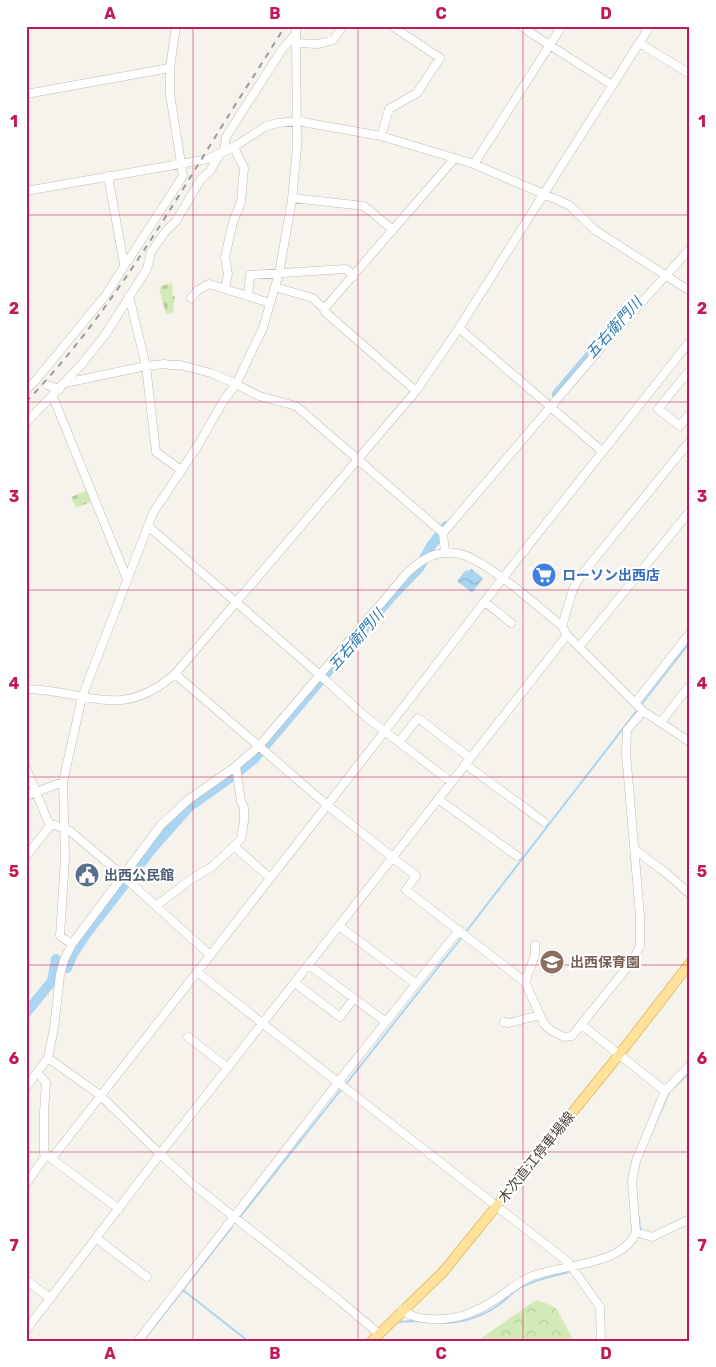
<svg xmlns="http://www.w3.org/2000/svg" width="716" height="1367" viewBox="0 0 716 1367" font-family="Rubik,'Noto Sans JP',sans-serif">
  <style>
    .forest { fill: url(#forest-crowns) }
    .cemetery { fill: url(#cemetery-stones) }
    .water { fill: url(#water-waves) }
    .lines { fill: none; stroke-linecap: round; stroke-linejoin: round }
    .stream { stroke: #a9d4f2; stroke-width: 2 }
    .river { stroke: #a9d4f2; stroke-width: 10 }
    .minor-casing { stroke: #c2bbae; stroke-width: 9 }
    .major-casing { stroke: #e6c16a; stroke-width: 11 }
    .minor { stroke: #fff; stroke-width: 8 }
    .major { stroke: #ffe39c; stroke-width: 9 }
    .rail { stroke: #9a9a9a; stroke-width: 2; stroke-dasharray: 6 6; stroke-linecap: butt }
    .grid { fill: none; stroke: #c2185b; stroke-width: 1; stroke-opacity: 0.55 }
    .labels { text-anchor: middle; stroke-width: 4.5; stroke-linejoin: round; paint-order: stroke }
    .shop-label { font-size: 14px; font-weight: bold; fill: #366cbe; stroke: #fff; text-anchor: start }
    .service-label { font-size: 14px; font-weight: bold; fill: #4e5e75; stroke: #fff; text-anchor: start }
    .education-label { font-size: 14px; font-weight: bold; fill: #785e54; stroke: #fff; text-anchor: start }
    .street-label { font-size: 14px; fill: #4b4439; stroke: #fff }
    .water-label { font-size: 15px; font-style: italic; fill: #2e7ab2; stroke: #fff }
    .neatline { fill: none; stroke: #c2185b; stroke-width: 2 }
    .grid-label { font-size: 16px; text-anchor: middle; font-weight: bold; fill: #c2185b }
  </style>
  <defs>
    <pattern id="forest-crowns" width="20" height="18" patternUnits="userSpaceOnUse" patternTransform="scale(1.25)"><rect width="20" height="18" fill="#d2eab5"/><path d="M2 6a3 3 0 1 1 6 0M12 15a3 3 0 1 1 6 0" fill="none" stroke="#b6ca9c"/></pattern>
    <pattern id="cemetery-stones" width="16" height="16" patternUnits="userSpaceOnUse" patternTransform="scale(1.25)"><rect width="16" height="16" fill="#d2eab5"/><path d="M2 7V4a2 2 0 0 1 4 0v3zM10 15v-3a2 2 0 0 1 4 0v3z" fill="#b6ca9c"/></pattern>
    <pattern id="water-waves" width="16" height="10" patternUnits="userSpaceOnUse" patternTransform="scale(1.25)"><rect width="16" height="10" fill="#a9d4f2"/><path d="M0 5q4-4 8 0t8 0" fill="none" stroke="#8caec5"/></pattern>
  </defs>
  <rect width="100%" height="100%" fill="#f6f3ec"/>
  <path class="forest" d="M536,1300L551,1305L557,1310L574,1341H477Z"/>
  <path class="cemetery" d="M171,283L173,287L172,295L175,297L173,313L166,314L159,287Z
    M88,490L93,501L76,508L71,497Z"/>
  <path class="water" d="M471,569L483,578L472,593L457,581L466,570L468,571Z"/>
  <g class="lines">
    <path class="stream" d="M641,705L690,642
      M465,933L638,709
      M346,1084L462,937
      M674,1087L690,1072
      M652,1131L669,1092
      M240,1217L343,1087
      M639,1217L640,1230
      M183,1290L248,1341
      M398,1322L411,1321L428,1322
      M442,1323C461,1323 481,1317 497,1306C505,1301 512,1292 521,1287C537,1279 555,1276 572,1271
      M143,1341L232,1227"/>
    <path class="river" d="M557,394L609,333
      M26,1013L52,981L56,959L67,968L73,954L87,933L152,849L189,807L233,776L254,759L392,596L419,568L431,546L446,526"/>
    <defs>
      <path id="minor" d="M520,26L612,85
        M296,43L318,44L333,40L343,26
        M639,43L690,74
        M26,94L170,68
        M381,136L389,109L417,93L440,58L392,26
        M224,151L226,137L283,48L296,34
        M474,164L562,26
        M108,176L124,264
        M26,191L208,159L234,147L266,126L278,123L297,121L381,136L474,164L569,205L595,230L690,291
        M292,198L364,206L393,230
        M275,287L313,298L324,309L455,158
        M225,289L228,274L225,257L233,222L241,202L244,168L234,147
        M129,296L146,366L156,452L181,470
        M248,296L250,275L346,269L354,276
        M191,298L198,290L209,284L270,303
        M324,309L325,312L416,391
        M459,328L603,452
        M688,372L658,409L680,426L690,413
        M65,383L146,366L164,364L170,365H180L211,373L236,384L259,396L296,406L443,533
        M47,385L60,389
        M26,390L36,380L105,296L183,176L170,94V68L176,26
        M53,397L127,579
        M26,423L81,365L105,335L147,269L151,252L165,232L176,221L201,179L210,171L220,154
        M148,526L320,675L366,717L451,782
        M445,553L443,533L611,336L690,249
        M485,602L511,623
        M562,626L573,589L579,578L690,441
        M579,647L690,511
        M175,674L327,805L416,876L406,890L525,982L544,1024L552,1031L564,1037L572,1036L633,960L640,946V916L626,753L627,730L643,711
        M26,689C88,690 120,722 175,674L416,391L459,328L650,26
        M635,703L690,633
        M661,722L690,685
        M399,742L418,718L470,758
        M465,764L544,822
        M26,768L50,826L26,856
        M26,796L63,782
        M438,799L517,856
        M50,826L55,825L70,831L123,876L210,955
        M234,846L270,878
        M634,849L666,873L690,894
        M156,906L190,880L213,866L241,839L244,821V808L241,801L236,766
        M339,926L416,984
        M72,944L60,936L65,859L63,782L82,697L153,513L197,447L224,400L236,384L263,328L279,273L292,200L297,147L296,26
        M309,965L386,1022
        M197,972L568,1262L600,1307L601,1341
        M525,982L535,955V945
        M295,983L340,1017L354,998
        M504,1022L509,1023L540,1015
        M582,1025L665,1091
        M188,1037L228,1068
        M48,1058L100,1095L160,1154L195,1186L339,1300L378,1333
        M37,1072L46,1083L44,1112V1153L119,1209
        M26,1087L48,1058L54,1028L60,975L64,960L72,944L161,825L188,800L236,766L259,746L407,573C418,563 429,554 444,553C453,552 465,554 473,559C502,574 536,605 562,626L567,635L643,711L690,742
        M53,1157L385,731L502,579L690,341
        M26,1184L47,1154
        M636,1232L652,1237L690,1219
        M96,1238L147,1277
        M26,1280L50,1298
        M402,1310C411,1317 419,1318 431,1319C460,1321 481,1310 505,1293C513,1287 521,1281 530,1277C560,1264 622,1267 636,1232L632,1181L636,1161L665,1091L690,1065
        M26,1330L160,1154L567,635
        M138,1341L339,1081L459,930"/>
      <path id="major" d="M372,1341L443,1272L619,1055L690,963"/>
    </defs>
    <use href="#minor" class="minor-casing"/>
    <use href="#major" class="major-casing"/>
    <use href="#minor" class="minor"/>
    <use href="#major" class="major"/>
    <path class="rail" d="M26,402C102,323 157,231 214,139C237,101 262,64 285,26"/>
  </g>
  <path class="grid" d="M193,26V1341M358,26V1341M523,26V1341M26,215H690M26,402H690M26,590H690M26,777H690M26,965H690M26,1152H690"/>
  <defs>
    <symbol id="supermarket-disc" viewBox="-11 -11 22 22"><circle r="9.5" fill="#3f7fe0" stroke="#fff"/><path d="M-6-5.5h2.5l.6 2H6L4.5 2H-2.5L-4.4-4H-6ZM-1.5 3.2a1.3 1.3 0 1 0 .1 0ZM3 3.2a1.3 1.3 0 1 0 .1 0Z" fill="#fff"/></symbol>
    <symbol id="civic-disc" viewBox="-11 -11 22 22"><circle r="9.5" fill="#5c6f8a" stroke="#fff"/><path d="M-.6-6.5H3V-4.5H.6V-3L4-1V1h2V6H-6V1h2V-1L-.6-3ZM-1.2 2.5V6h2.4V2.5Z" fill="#fff"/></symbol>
    <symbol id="school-disc" viewBox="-11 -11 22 22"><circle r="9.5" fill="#8d6e63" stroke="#fff"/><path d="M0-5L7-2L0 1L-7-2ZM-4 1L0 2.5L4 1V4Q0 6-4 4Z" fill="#fff"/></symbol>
  </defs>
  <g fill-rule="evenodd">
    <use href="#supermarket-disc" x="530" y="561" width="28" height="28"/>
    <use href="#civic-disc" x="73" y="861" width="28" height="28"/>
    <use href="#school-disc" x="538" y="948" width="28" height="28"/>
  </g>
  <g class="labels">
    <g class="shop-label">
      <text x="562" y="580">ローソン出西店</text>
    </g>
    <g class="service-label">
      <text x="104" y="880">出西公民館</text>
    </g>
    <g class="education-label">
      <text x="570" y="967">出西保育園</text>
    </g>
    <g class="street-label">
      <text transform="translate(536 1157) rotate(-51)" y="5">木次直江停車場線</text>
    </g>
    <g class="water-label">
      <text transform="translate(614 328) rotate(-48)" y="5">五右衛門川</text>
      <text transform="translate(356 640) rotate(-49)" y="5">五右衛門川</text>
    </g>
  </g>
  <rect width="716" height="1367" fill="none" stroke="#ffffff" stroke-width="55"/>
  <rect x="28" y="28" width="660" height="1312" class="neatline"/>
  <g class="grid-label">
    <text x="110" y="19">A</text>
    <text x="275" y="19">B</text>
    <text x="441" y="19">C</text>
    <text x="606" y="19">D</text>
    <text x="14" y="127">1</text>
    <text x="702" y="127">1</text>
    <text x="14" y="314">2</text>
    <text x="702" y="314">2</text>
    <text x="14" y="502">3</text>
    <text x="702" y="502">3</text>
    <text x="14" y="689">4</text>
    <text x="702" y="689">4</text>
    <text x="14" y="877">5</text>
    <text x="702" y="877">5</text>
    <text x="14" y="1064">6</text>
    <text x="702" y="1064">6</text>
    <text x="14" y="1251">7</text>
    <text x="702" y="1251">7</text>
    <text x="110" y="1359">A</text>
    <text x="275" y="1359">B</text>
    <text x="441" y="1359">C</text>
    <text x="606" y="1359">D</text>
  </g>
</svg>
